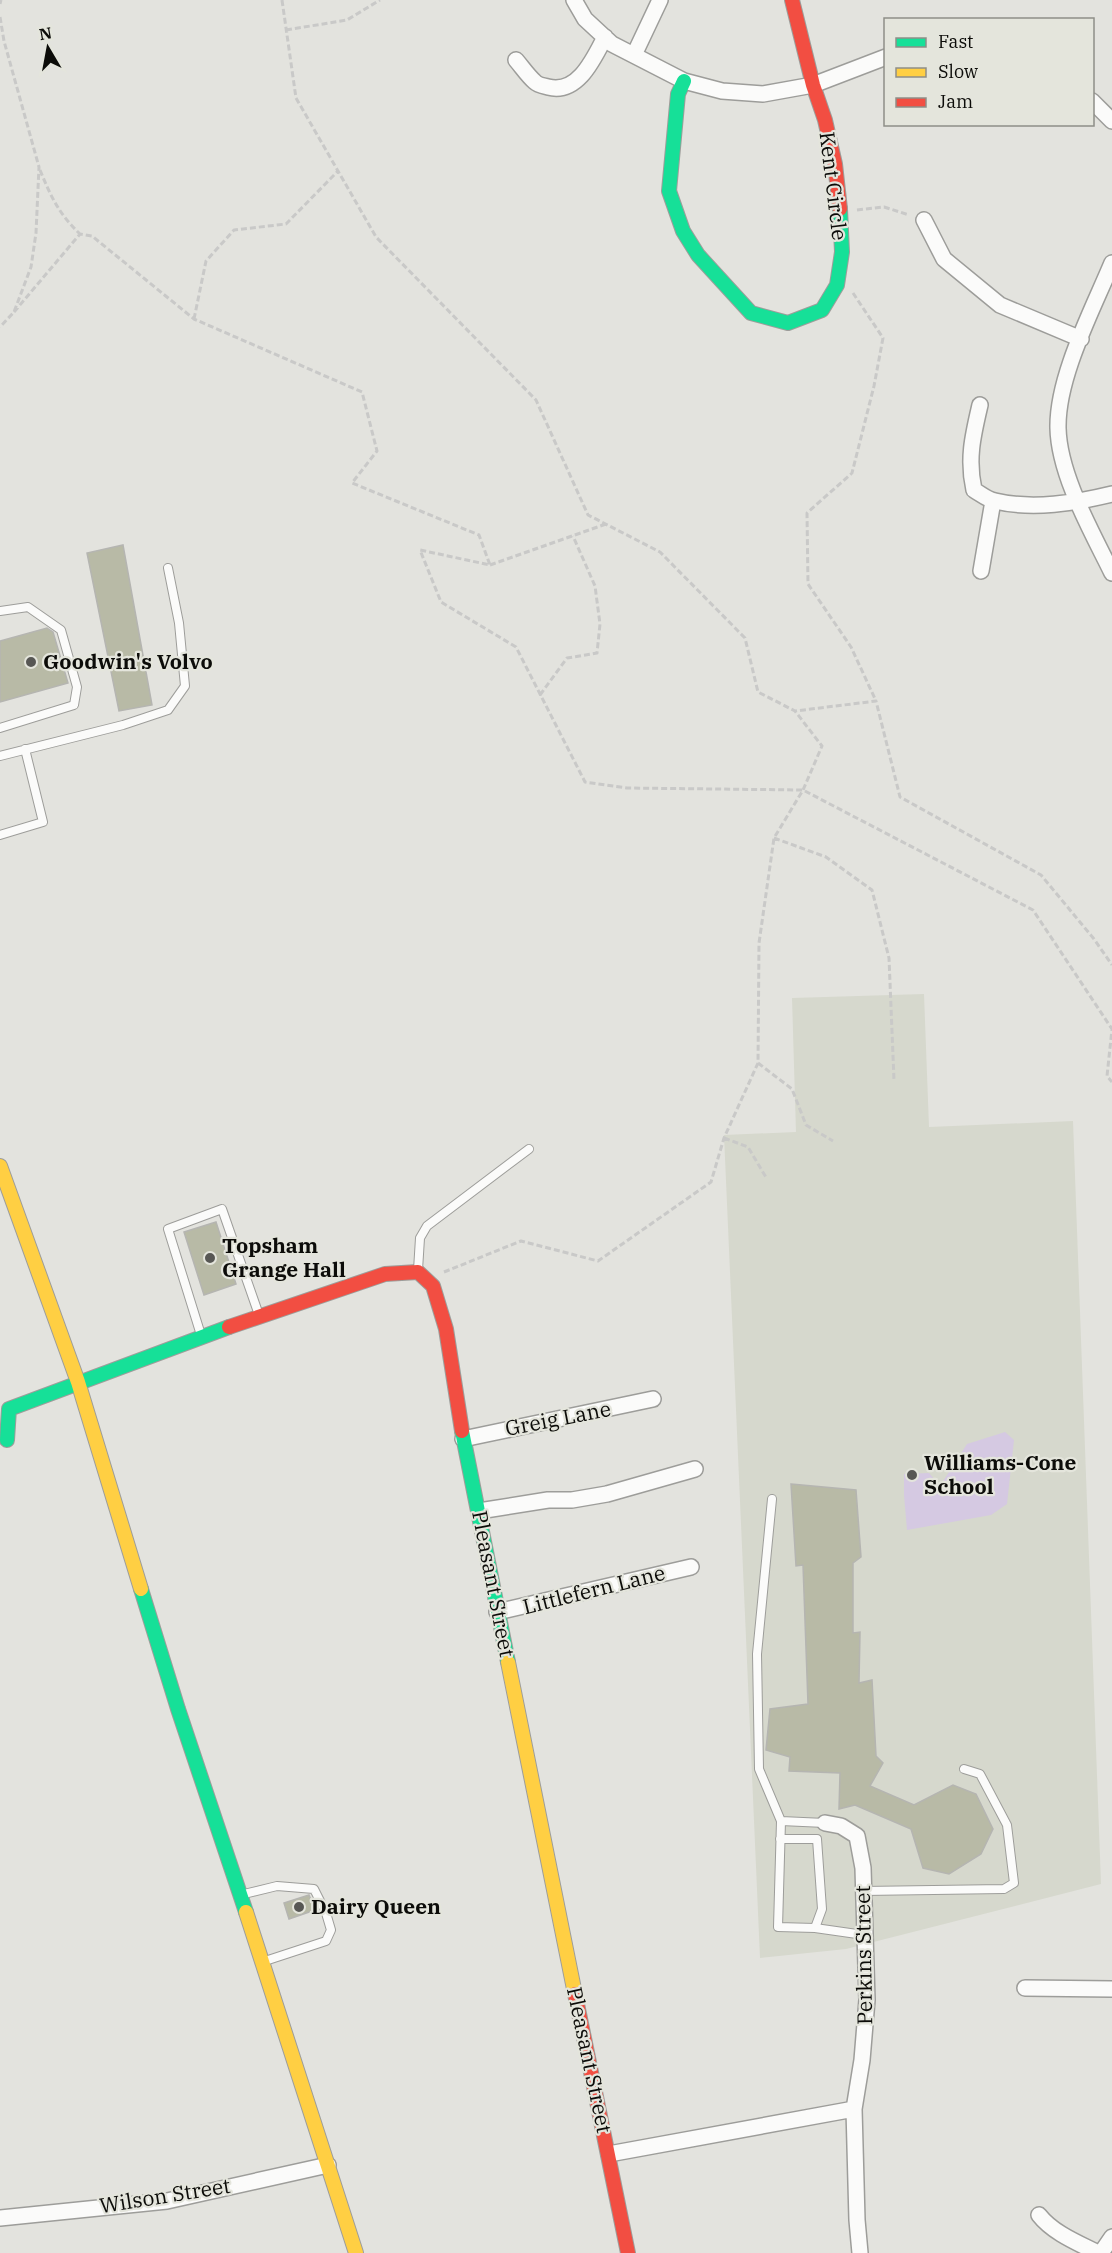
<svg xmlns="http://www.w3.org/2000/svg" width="1112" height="2253" viewBox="0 0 1112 2253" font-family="'IBM Plex Serif',serif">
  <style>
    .built { fill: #d6d8cd }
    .green { fill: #d5c9e2 }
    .building { fill: #b8baa6; stroke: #b5b5b1; stroke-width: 1.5 }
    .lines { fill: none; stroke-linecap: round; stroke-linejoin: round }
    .lane-casing { stroke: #9d9d9a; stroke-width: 10 }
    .street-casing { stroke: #9d9d9a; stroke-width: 18 }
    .fast-casing { stroke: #9d9d9a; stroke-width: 16 }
    .slow-casing { stroke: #9d9d9a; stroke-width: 16 }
    .jam-casing { stroke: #9d9d9a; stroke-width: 16 }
    .path { stroke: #c9c9c8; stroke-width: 3; stroke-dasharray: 6 3; stroke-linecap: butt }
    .lane { stroke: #fbfbfa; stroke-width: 8 }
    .street { stroke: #fbfbfa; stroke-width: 15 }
    .fast { stroke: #16e098; stroke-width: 14 }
    .slow { stroke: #ffcf43; stroke-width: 14 }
    .jam { stroke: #f24e42; stroke-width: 14 }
    .poi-dot { fill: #575754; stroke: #e4e5dc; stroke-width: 2 }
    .labels { text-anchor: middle; stroke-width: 4.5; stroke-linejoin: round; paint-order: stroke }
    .street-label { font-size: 21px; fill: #0c0c09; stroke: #e4e5dc }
    .poi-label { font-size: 21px; font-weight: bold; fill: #0c0c09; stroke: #e4e5dc; text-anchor: start }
  </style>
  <rect width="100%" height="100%" fill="#e3e3de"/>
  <path class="built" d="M924,994L929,1127L1073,1121L1101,1884L846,1949L760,1958L724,1135L796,1132L792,998Z"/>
  <path class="green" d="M1005,1432L1014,1440L1007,1504L991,1515L907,1530L904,1495V1474L929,1473L940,1486L967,1444Z"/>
  <path class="building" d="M123,545L152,705L119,711L87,553Z
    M47,628L53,632L68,683L0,702V641Z
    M216,1222L236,1284L204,1295L184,1232Z
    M791,1484L856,1490L861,1557L853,1563V1633L860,1632L859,1683L872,1680L876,1756L883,1763L870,1786L914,1805L953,1785L976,1794L993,1829L981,1854L949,1874L923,1868L911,1829L855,1805L839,1809L840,1773L789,1771L790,1757L766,1750L770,1709L808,1704L803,1565L796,1566Z
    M309,1895L315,1910L289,1919L284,1903Z"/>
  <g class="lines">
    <defs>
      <path id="lane" d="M0,611L28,607L61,630L77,687L74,705L0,728
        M0,756L123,725L168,710L185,686L179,623L168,568
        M0,835L43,822L25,749
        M418,1270L420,1238L427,1226L529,1149
        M201,1335L168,1229L222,1209L259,1315
        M772,1499L757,1654L759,1769L781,1821
        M825,1823L781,1821L778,1927L815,1928L864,1935
        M780,1839H817L822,1909L815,1928
        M863,1891L1004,1889L1014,1883L1007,1825L980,1774L964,1769
        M244,1894L277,1886L314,1889L326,1913L331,1930L326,1941L265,1961"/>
      <path id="street" d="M574,0L585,19L612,44L684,81L722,91L763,94L813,85L886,57
        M634,55L660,0
        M516,60C522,67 528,76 535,82C538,85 544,86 548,87C578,95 594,58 605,37
        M1092,101L1112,121
        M924,220L944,259L1000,305L1081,339
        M1112,263C1092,311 1057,377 1058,428C1059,475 1092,532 1112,573
        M980,405C973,435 967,459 974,490C981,494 988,500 995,501C1033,510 1075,503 1112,494
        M981,571L993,501
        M463,1439L653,1399
        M479,1511L548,1500H572L607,1494L695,1469
        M497,1612L691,1567
        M825,1823L841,1826L857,1836L863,1868L867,2000L862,2060L854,2109L857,2220L860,2253
        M1025,1988L1112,1989
        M609,2154L854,2109
        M1039,2215C1053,2233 1078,2243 1098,2253
        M0,2218L167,2201L328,2165
        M1101,2253L1112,2237"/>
      <path id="fast" d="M684,81L678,94L669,191L683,231L698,255L751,313L788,323L822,310L837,285L842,252L840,209
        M462,1431L508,1662
        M7,1440L9,1409L229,1327
        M141,1589L178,1709L246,1912"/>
      <path id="slow" d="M0,1166L78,1382L141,1589
        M508,1662L575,1994
        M246,1912L356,2253"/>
      <path id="jam" d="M792,0L813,85L825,120L835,164L840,209
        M229,1327L385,1274L418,1272L433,1286L446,1329L462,1431
        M575,1994L628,2253"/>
    </defs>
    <use href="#lane" class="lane-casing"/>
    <use href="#street" class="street-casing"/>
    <use href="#fast" class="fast-casing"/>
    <use href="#slow" class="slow-casing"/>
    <use href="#jam" class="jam-casing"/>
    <path class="path" d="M282,0L296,98L376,237L536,400L588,515L660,552L745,638L758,692L795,711L876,701L900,797L1041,875L1094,939L1112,965
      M0,4L1,0
      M0,17L4,41L39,167L36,233L31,267L14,312L0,327
      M286,30L347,20L380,0
      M40,170C51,197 59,214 80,234
      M857,210L884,207L909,215
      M853,293L883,338L874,386L852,473L807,513L808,584L851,647L876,701
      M14,312L80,234L92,236L194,319L362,392L377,451L352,483L479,535L490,565L420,550L441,602L516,647L585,782L627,788L803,790L1033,910L1112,1029L1107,1076L1112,1082
      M194,319L206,261L234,230L286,224L338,171
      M490,565L606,524
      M540,695L567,658L597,653L600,624L595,586L573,536
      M774,838L826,857L872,890L889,958L894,1080
      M758,1063L792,1089L806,1125L833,1141
      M724,1138L748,1147L767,1179
      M444,1272L521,1241L598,1261L711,1182L724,1138L758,1063L759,943L774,838L803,790L822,746L795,711"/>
    <use href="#lane" class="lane"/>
    <use href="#street" class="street"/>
    <use href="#fast" class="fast"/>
    <use href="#slow" class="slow"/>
    <use href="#jam" class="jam"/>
  </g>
  <g class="poi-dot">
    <circle cx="31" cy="662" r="6"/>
    <circle cx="210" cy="1258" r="6"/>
    <circle cx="912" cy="1475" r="6"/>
    <circle cx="299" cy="1907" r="6"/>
  </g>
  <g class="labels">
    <g class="street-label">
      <text transform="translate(833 186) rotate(83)" y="7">Kent Circle</text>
      <text transform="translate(558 1419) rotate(-11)" y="7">Greig Lane</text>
      <text transform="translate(493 1584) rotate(79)" y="7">Pleasant Street</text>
      <text transform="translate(594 1590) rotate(-14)" y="7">Littlefern Lane</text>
      <text transform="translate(864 1955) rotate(-91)" y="7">Perkins Street</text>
      <text transform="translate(589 2060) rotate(78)" y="7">Pleasant Street</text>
      <text transform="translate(165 2196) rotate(-9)" y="7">Wilson Street</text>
    </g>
    <g class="poi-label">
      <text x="43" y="669">Goodwin's Volvo</text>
      <text x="222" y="1253">Topsham<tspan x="222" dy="24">Grange Hall</tspan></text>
      <text x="924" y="1470">Williams-Cone<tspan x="924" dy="24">School</tspan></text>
      <text x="311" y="1914">Dairy Queen</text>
    </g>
  </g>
  <rect x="884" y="18" width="210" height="108" fill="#e4e5dc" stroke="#8e8e88" stroke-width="1.5"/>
  <rect x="896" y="38" width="30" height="9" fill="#16e098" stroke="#8e8e88" stroke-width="1.5"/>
  <text x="938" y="48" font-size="18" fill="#0c0c09">Fast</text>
  <rect x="896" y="68" width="30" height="9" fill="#ffcf43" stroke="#8e8e88" stroke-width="1.5"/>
  <text x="938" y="78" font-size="18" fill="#0c0c09">Slow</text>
  <rect x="896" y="98" width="30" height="9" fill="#f24e42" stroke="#8e8e88" stroke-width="1.5"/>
  <text x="938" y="108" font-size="18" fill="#0c0c09">Jam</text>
  <g transform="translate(48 48) rotate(350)" stroke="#e4e5dc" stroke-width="4.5" paint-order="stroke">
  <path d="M0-4.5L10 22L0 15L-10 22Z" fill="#0c0c09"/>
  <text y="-9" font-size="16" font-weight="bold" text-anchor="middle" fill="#0c0c09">N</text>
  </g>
</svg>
